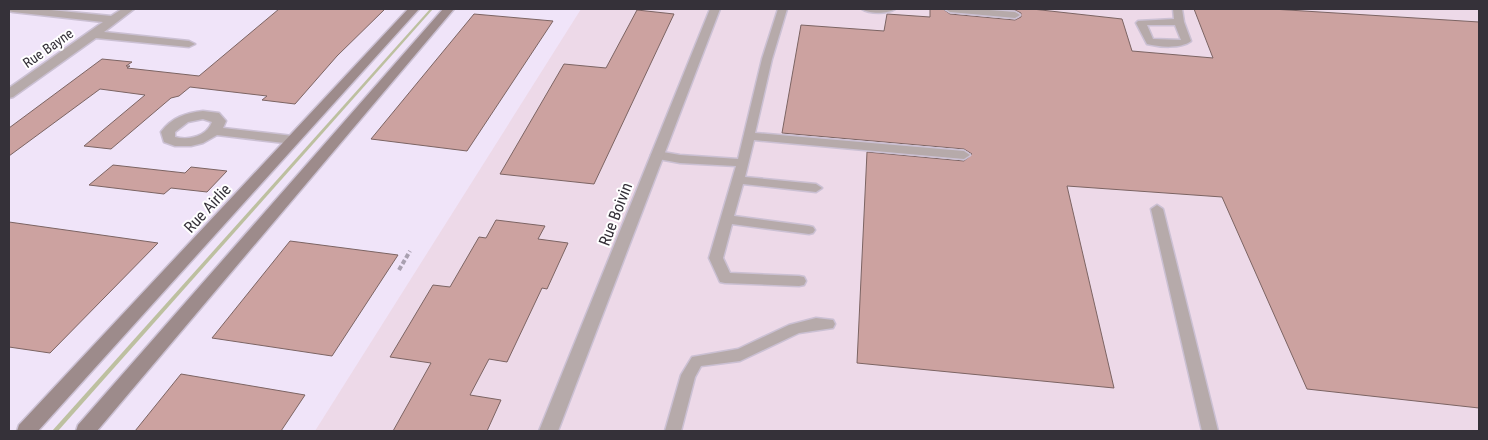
<svg xmlns="http://www.w3.org/2000/svg" width="1488" height="440" viewBox="0 0 1488 440" font-family="'Roboto Condensed',sans-serif">
  <style>
    .industrial { fill: #edd9e8 }
    .green { fill: #bdc0a0 }
    .building { fill: #cca2a0; stroke: #7c6463 }
    .lines { fill: none; stroke-linecap: round; stroke-linejoin: round }
    .service-casing { stroke: #cbc0d3; stroke-width: 3 }
    .minor-casing { stroke: #cbc0d3; stroke-width: 3 }
    .secondary-casing { stroke: #cbc0d3; stroke-width: 3 }
    .path { stroke: #a9a0b0; stroke-width: 4; stroke-dasharray: 4.5 2.5; stroke-linecap: butt }
    .service { fill: #b6aaaa; fill-rule: evenodd }
    .minor { fill: #b6aaaa; fill-rule: evenodd }
    .secondary { fill: #9d8b8b; fill-rule: evenodd }
    .labels { text-anchor: middle; stroke-width: 4; stroke-linejoin: round; paint-order: stroke }
    .far-street-label { font-size: 14px; fill: #353139; stroke: #fff }
    .street-label { font-size: 16px; fill: #353139; stroke: #fff }
  </style>
  <rect width="100%" height="100%" fill="#f0e4f9"/>
  <path class="industrial" d="M581,9H1479V431H315Z"/>
  <path class="green" d="M430,9H433L58,431H52Z"/>
  <path class="building" d="M279,9H385L337,56L295,104L262,100L267,96L190,87L179,96L171,98L111,149L84,146L145,95L100,89L9,156V128L102,59L132,62L126,66H130L127,68L199,76Z
    M930,9H943L950,14L1015,20L1021,17V13L1015,10L998,9H1032L1122,19L1132,51L1213,58L1194,9H1272L1479,22V408L1307,389L1222,197L1067,186L1114,388L857,363L867,152L964,161L972,154L964,149L782,133L801,25L884,31L887,14L930,17Z
    M637,10L674,14L594,184L500,174L564,64L606,68Z
    M474,14L553,21L467,151L371,139Z
    M113,165L185,173L191,167L227,171L207,192L171,188L164,194L89,185Z
    M496,220L545,226L538,239L568,243L547,289L542,288L507,362L489,359L470,395L501,400L487,431H393L431,363L390,357L433,285L450,287L479,237L486,238Z
    M9,222L158,243L50,353L9,347Z
    M290,241L398,255L332,356L212,338Z
    M181,374L305,395L281,431H135Z"/>
  <g class="lines">
    <defs>
      <path id="service" d="M778,9H787L772,59L755,133L964,151L970,155L964,159L754,140L745,177L816,184L822,188L816,192L743,184L734,216L809,226L813,227L815,230L813,233L809,234L732,224L723,258L730,273L799,276L804,277L806,281L804,285L799,286L725,283L720,282L709,258L736,166L680,163L653,158L651,155L657,151L680,155L738,159L762,59Z
        M862,9H895C888,14 869,14 862,9Z
        M945,9H977L1015,12L1020,15L1015,18L950,12Z
        M1173,9H1182L1184,22L1191,41C1181,49 1159,47 1147,44L1136,23L1138,21L1174,19ZM1147,25H1175L1181,40L1153,39Z
        M1157,205L1163,209L1218,431H1202L1151,209Z
        M816,318L833,320L835,324L833,328L799,333L740,361L701,366L695,377L681,431H665L681,375L692,357L738,349L789,325Z"/>
      <path id="minor" d="M9,9H41L111,16L122,9H134L104,32L189,41L195,44L189,47L96,38L13,97L9,98V88L103,22L13,12L9,11Z
        M710,9H720L558,431H539Z
        M203,111L219,113L226,121L223,128L293,136L300,140L293,144L217,135L203,143L191,146H175L164,142L161,132C172,117 186,113 203,111ZM203,119L212,122C207,136 189,141 175,137V132L188,122Z"/>
      <path id="secondary" d="M408,9H419L38,431H17L19,425Z
        M443,9H454L97,431H76L78,425Z"/>
    </defs>
    <use href="#service" class="service-casing"/>
    <use href="#minor" class="minor-casing"/>
    <use href="#secondary" class="secondary-casing"/>
    <path class="path" d="M399,270L410,251"/>
    <use href="#service" class="service"/>
    <use href="#minor" class="minor"/>
    <use href="#secondary" class="secondary"/>
  </g>
  <g class="labels">
    <g class="far-street-label">
      <text transform="translate(48 48) rotate(-35)" y="5">Rue Bayne</text>
    </g>
    <g class="street-label">
      <text transform="translate(207 208) rotate(-47)" y="6">Rue Airlie</text>
      <text transform="translate(615 214) rotate(-69)" y="6">Rue Boivin</text>
    </g>
  </g>
  <rect width="1488" height="440" fill="none" stroke="#353139" stroke-width="20"/>
</svg>
